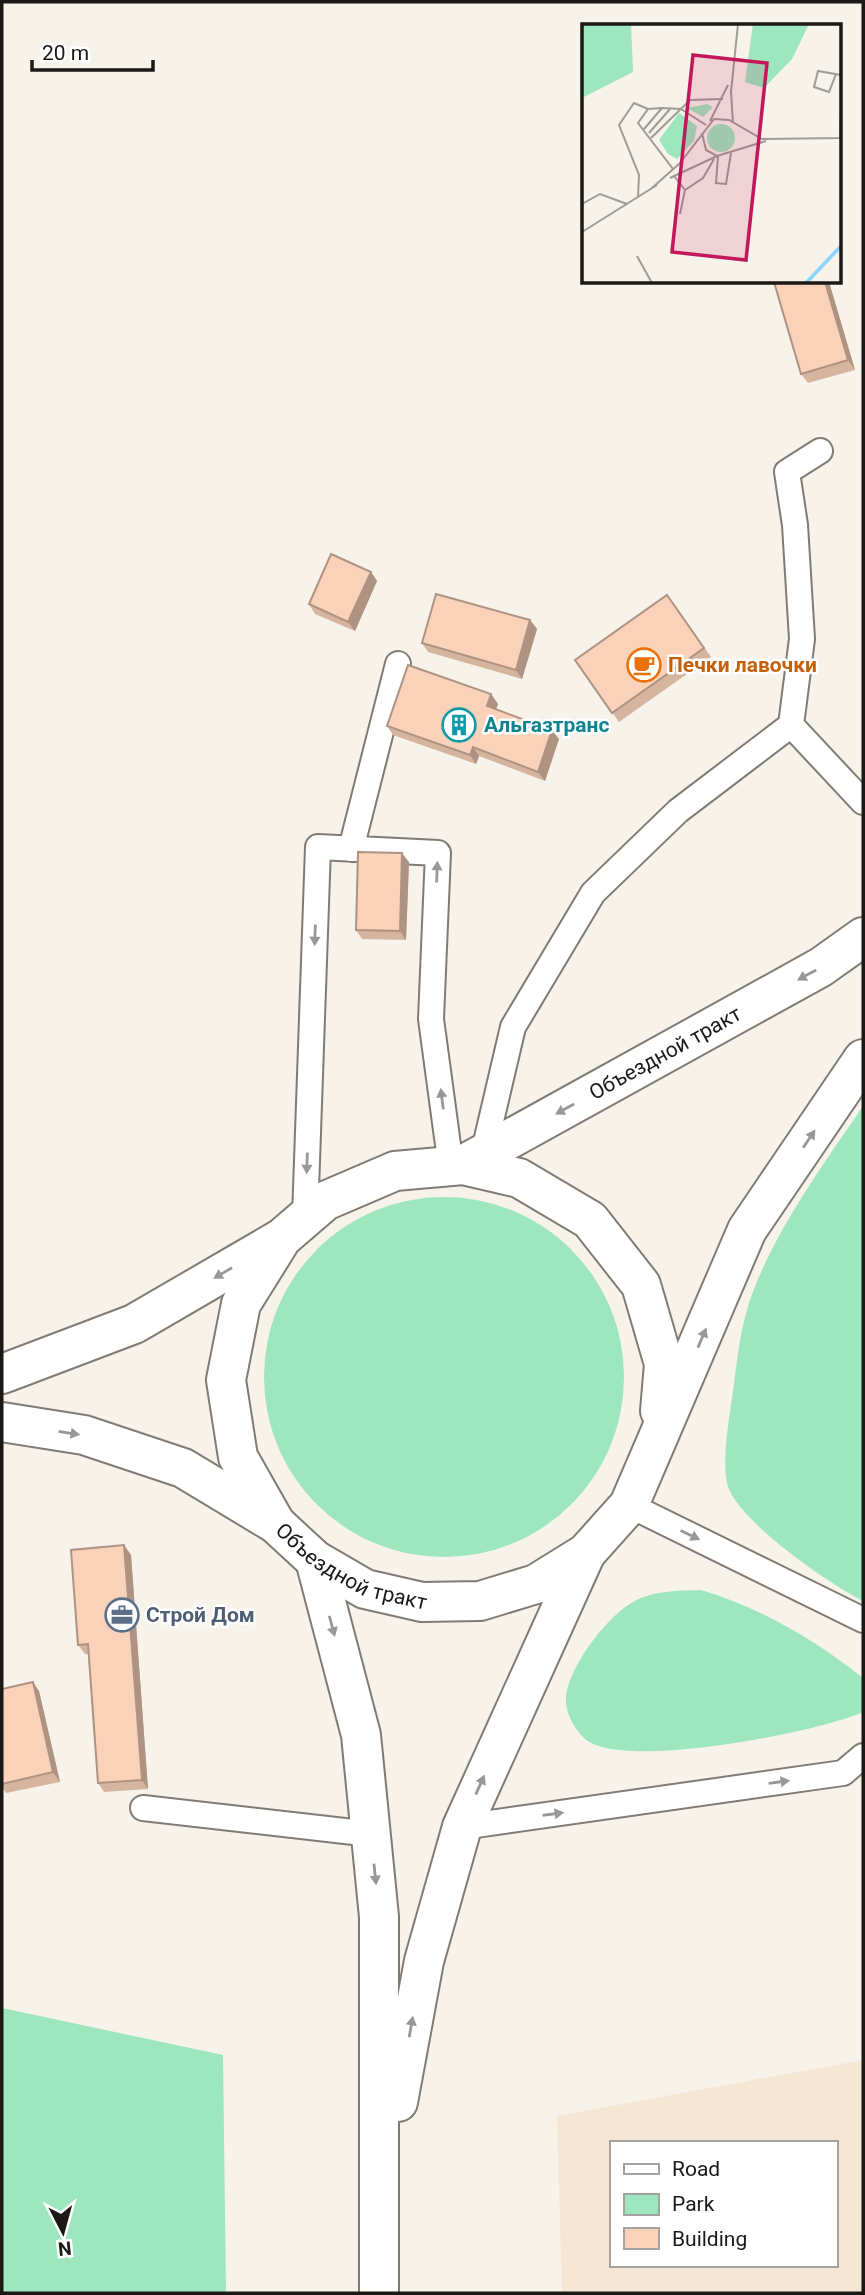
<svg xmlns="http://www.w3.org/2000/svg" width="865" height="2295" viewBox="0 0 865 2295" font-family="Roboto,sans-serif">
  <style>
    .industrial { fill: #f6e6d4; fill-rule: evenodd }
    .green { fill: #9de6be }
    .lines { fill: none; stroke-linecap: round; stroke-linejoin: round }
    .lane-casing { stroke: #807b74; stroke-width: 28 }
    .primary-casing { stroke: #807b74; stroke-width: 42 }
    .highway-casing { stroke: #807b74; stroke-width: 42 }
    .lane { stroke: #fff; stroke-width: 24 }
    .primary { stroke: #fff; stroke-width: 38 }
    .highway { stroke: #fff; stroke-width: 38 }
    .wall { fill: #d6b59f }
    .shaded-wall { fill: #ae9382 }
    .building { fill: #f9d2b9; stroke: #ae9382; stroke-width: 2 }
    .oneway { fill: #989896 }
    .labels { text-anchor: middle; stroke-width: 5; stroke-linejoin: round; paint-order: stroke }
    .food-label { font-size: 21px; font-weight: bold; fill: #c56008; stroke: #fff; text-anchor: start }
    .culture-label { font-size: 21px; font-weight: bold; fill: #0d838f; stroke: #fff; text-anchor: start }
    .street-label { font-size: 21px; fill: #1a1916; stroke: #fff }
    .service-label { font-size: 21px; font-weight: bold; fill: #4e5e75; stroke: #fff; text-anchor: start }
    .inset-river { fill: none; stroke: #8bd4fd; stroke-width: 3.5 }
    .inset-road { fill: none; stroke: #9f9b95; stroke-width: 2 }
    .view { fill: #c2185b; fill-opacity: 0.15; stroke: #c2185b; stroke-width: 3.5 }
    .inset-edge { fill: none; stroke: #1a1916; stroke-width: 3.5 }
  </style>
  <rect width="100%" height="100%" fill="#f7f2ea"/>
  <path class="industrial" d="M863,2060V2293H562L557,2116ZM611,2143H835V2265H611Z"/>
  <path class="green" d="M863,1106V1601C828,1583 744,1525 729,1489C721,1470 728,1425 731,1405C736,1374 738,1340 747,1310C767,1241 823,1165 863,1106Z
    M264 1377a180 180 0 1 1 360 0a180 180 0 1 1-360 0Z
    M701,1590C759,1607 816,1640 863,1678V1712C819,1732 618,1772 584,1738C574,1728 566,1714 566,1700C566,1670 607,1616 633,1602C654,1590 678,1591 701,1590Z
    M2,2008L223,2055L226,2293H2Z"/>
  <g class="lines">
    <defs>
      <path id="lane" d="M791,725L802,639L795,525L787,472L820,451
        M351,849L398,664
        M483,1155L513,1027L593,893L678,811L791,725L863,802
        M305,1218L318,847L438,853L431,1019L451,1167
        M629,1505L863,1620
        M143,1808L371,1834
        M462,1827L843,1773L863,1756"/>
      <path id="primary" d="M315,1560L361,1735L379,1917V2293
        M398,2102L424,1961L462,1827L586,1553"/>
      <g id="highway">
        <path id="s1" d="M463,1165L821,967L863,937"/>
        <path d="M2,1374L134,1324L282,1238L325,1201L395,1171L463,1165L519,1178L590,1220L641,1285L664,1364L660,1411"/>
        <path id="s2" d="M2,1422L84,1435L183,1468L276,1524L315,1560L365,1589L422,1602L480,1601L536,1584L586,1553L629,1505L747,1230L863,1059"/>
        <path d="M276,1524L238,1457L226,1380L241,1304L279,1243"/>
      </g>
    </defs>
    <use href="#lane" class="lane-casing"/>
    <use href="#primary" class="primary-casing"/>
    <use href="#highway" class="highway-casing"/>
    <use href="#lane" class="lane"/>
    <use href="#primary" class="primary"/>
    <use href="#highway" class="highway"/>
  </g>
  <path class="wall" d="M829,282L855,370L808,383L801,374Z
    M371,572L377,581L355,631L315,614L309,604Z
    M667,595L711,657L619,722L575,660Z
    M530,620L537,629L522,679L428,652L422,643Z
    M491,694L498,704L496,709L559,739L545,781L479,756L476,764L393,735L387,726Z
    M409,862L406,940L362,939L356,930Z
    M124,1545L131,1555L148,1789L104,1792L98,1783L88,1654H85L78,1645Z
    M2,1689L39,1691L60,1782L6,1793L2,1787Z"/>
  <path class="shaded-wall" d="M825,282H829L855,370L848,360Z
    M371,572L377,581L355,631L348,622Z
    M530,620L537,629L522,679L516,670Z
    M491,694L498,704L494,715L487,706Z
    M552,730L559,739L545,781L538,772Z
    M473,747L479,756L476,764L470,755Z
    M402,853L409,862L406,940L400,931Z
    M124,1545L131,1555L148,1789L142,1780Z
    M33,1682L39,1691L60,1782L53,1772Z"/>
  <path class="building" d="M774,282H825L848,360L801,374Z
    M331,554L371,572L348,622L309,604Z
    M436,594L530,620L516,670L422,643Z
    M667,595L704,648L612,713L575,660Z
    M408,665L491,694L487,706L552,730L538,772L473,747L470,755L387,726Z
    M358,852L402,853L400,931L356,930Z
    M124,1545L142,1780L98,1783L88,1644L78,1645L71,1550Z
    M33,1682L53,1772L2,1784V1689Z"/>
  <defs><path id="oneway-solid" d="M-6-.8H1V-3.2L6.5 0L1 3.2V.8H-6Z" transform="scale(1.75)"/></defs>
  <g class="oneway">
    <use href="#oneway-solid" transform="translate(437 872) rotate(-88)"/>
    <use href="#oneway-solid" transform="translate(315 935) rotate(92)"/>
    <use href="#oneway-solid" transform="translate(807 975) rotate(151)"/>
    <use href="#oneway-solid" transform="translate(442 1099) rotate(-97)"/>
    <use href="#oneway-solid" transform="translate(565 1109) rotate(151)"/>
    <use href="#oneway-solid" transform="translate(809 1139) rotate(-56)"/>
    <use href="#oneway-solid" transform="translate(307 1163) rotate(92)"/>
    <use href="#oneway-solid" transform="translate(223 1273) rotate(150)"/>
    <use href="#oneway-solid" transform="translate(702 1338) rotate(-67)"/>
    <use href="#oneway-solid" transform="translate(69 1433) rotate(9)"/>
    <use href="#oneway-solid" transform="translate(690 1535) rotate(26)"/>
    <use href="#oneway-solid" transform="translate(332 1626) rotate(75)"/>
    <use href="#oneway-solid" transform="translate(779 1782) rotate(-8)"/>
    <use href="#oneway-solid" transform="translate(480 1785) rotate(-66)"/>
    <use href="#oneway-solid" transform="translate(553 1814) rotate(-8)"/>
    <use href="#oneway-solid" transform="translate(375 1874) rotate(84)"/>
    <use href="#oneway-solid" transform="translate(411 2027) rotate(-80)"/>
  </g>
  <defs>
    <symbol id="cafe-ring" viewBox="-11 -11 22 22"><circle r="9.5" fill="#fff" stroke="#e8710a" stroke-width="1.5"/><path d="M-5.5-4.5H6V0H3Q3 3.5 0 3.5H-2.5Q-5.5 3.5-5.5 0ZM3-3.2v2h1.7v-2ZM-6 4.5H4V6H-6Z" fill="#e8710a"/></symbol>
    <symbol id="building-ring" viewBox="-11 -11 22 22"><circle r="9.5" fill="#fff" stroke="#0f9aa8" stroke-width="1.5"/><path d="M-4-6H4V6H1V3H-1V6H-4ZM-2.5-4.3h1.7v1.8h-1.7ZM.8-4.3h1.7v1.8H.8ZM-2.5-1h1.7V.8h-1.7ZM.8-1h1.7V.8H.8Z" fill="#0f9aa8"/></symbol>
    <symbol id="office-ring" viewBox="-11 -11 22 22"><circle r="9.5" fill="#fff" stroke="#5c6f8a" stroke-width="1.5"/><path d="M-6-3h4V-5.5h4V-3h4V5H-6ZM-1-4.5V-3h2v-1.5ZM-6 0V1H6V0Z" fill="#5c6f8a"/></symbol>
  </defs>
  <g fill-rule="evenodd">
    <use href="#cafe-ring" x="625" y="646" width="38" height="38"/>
    <use href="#building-ring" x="440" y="706" width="38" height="38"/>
    <use href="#office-ring" x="103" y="1596" width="38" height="38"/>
  </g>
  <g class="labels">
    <g class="food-label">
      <text x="668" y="672">Печки лавочки</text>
    </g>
    <g class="culture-label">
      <text x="484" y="732">Альгазтранс</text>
    </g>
    <g class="street-label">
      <text dy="7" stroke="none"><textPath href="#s1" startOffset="231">Объездной тракт</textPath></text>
      <text dy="7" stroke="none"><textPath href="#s2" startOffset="385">Объездной тракт</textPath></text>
    </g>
    <g class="service-label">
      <text x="146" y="1622">Строй Дом</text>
    </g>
  </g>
  <g transform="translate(582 24)">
    <rect width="259" height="259" fill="#f7f2ea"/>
    <path d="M0,0H49L51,48L0,74ZM171,0H227L210,35L182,64L163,58ZM125,80L131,83L121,93L105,84ZM97,89L115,102L112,117L95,135L86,130L77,116ZM125 114a14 14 0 1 1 28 0a14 14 0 1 1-28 0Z" fill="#9de6be"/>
    <path class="inset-river" d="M224,259L259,222"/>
    <path class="inset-road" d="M254,50L247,68L232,63L236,47L259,51M128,97L146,61M151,99L149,68L156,0M62,105L80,84M67,109L88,85M120,109L124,126L135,132L184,117M69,114L108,76L141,75M258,114L259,80M136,132L134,159L144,160L149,129M91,145L56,99L66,85L80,84L99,85L124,101M92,152L103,166L121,154L132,135M88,154L135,132M70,164L98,139L132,95L147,96L180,115L259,114M56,173L57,151L37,101L52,79L66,85M0,180L18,170L45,180M98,190L103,166M0,208L75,161M55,232L70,259"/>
    <path class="view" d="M111,31L185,39L164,236L90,228Z"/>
    <rect width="259" height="259" class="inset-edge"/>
  </g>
  <rect width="865" height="2295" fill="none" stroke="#1a1916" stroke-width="7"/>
  <rect x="610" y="2141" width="228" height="126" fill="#ffffff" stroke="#a3a3a2" stroke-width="2"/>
  <rect x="624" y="2164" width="35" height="10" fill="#ffffff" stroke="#a3a3a2" stroke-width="2"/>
  <text x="672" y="2176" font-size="21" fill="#1a1916">Road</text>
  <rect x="624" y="2194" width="35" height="21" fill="#9de6be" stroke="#a3a3a2" stroke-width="2"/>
  <text x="672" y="2211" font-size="21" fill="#1a1916">Park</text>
  <rect x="624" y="2228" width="35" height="21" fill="#f9d2b9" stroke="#a3a3a2" stroke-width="2"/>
  <text x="672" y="2246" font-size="21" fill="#1a1916">Building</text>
  <g transform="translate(63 2232) rotate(174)" stroke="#ffffff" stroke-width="5" paint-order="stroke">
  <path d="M0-5L12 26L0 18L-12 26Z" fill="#1a1916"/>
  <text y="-10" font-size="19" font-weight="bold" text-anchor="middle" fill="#1a1916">N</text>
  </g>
  <path d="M32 60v10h121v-10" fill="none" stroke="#1a1916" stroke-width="3.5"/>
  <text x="42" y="60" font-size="21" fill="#1a1916" stroke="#ffffff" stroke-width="5" paint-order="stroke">20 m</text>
</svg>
